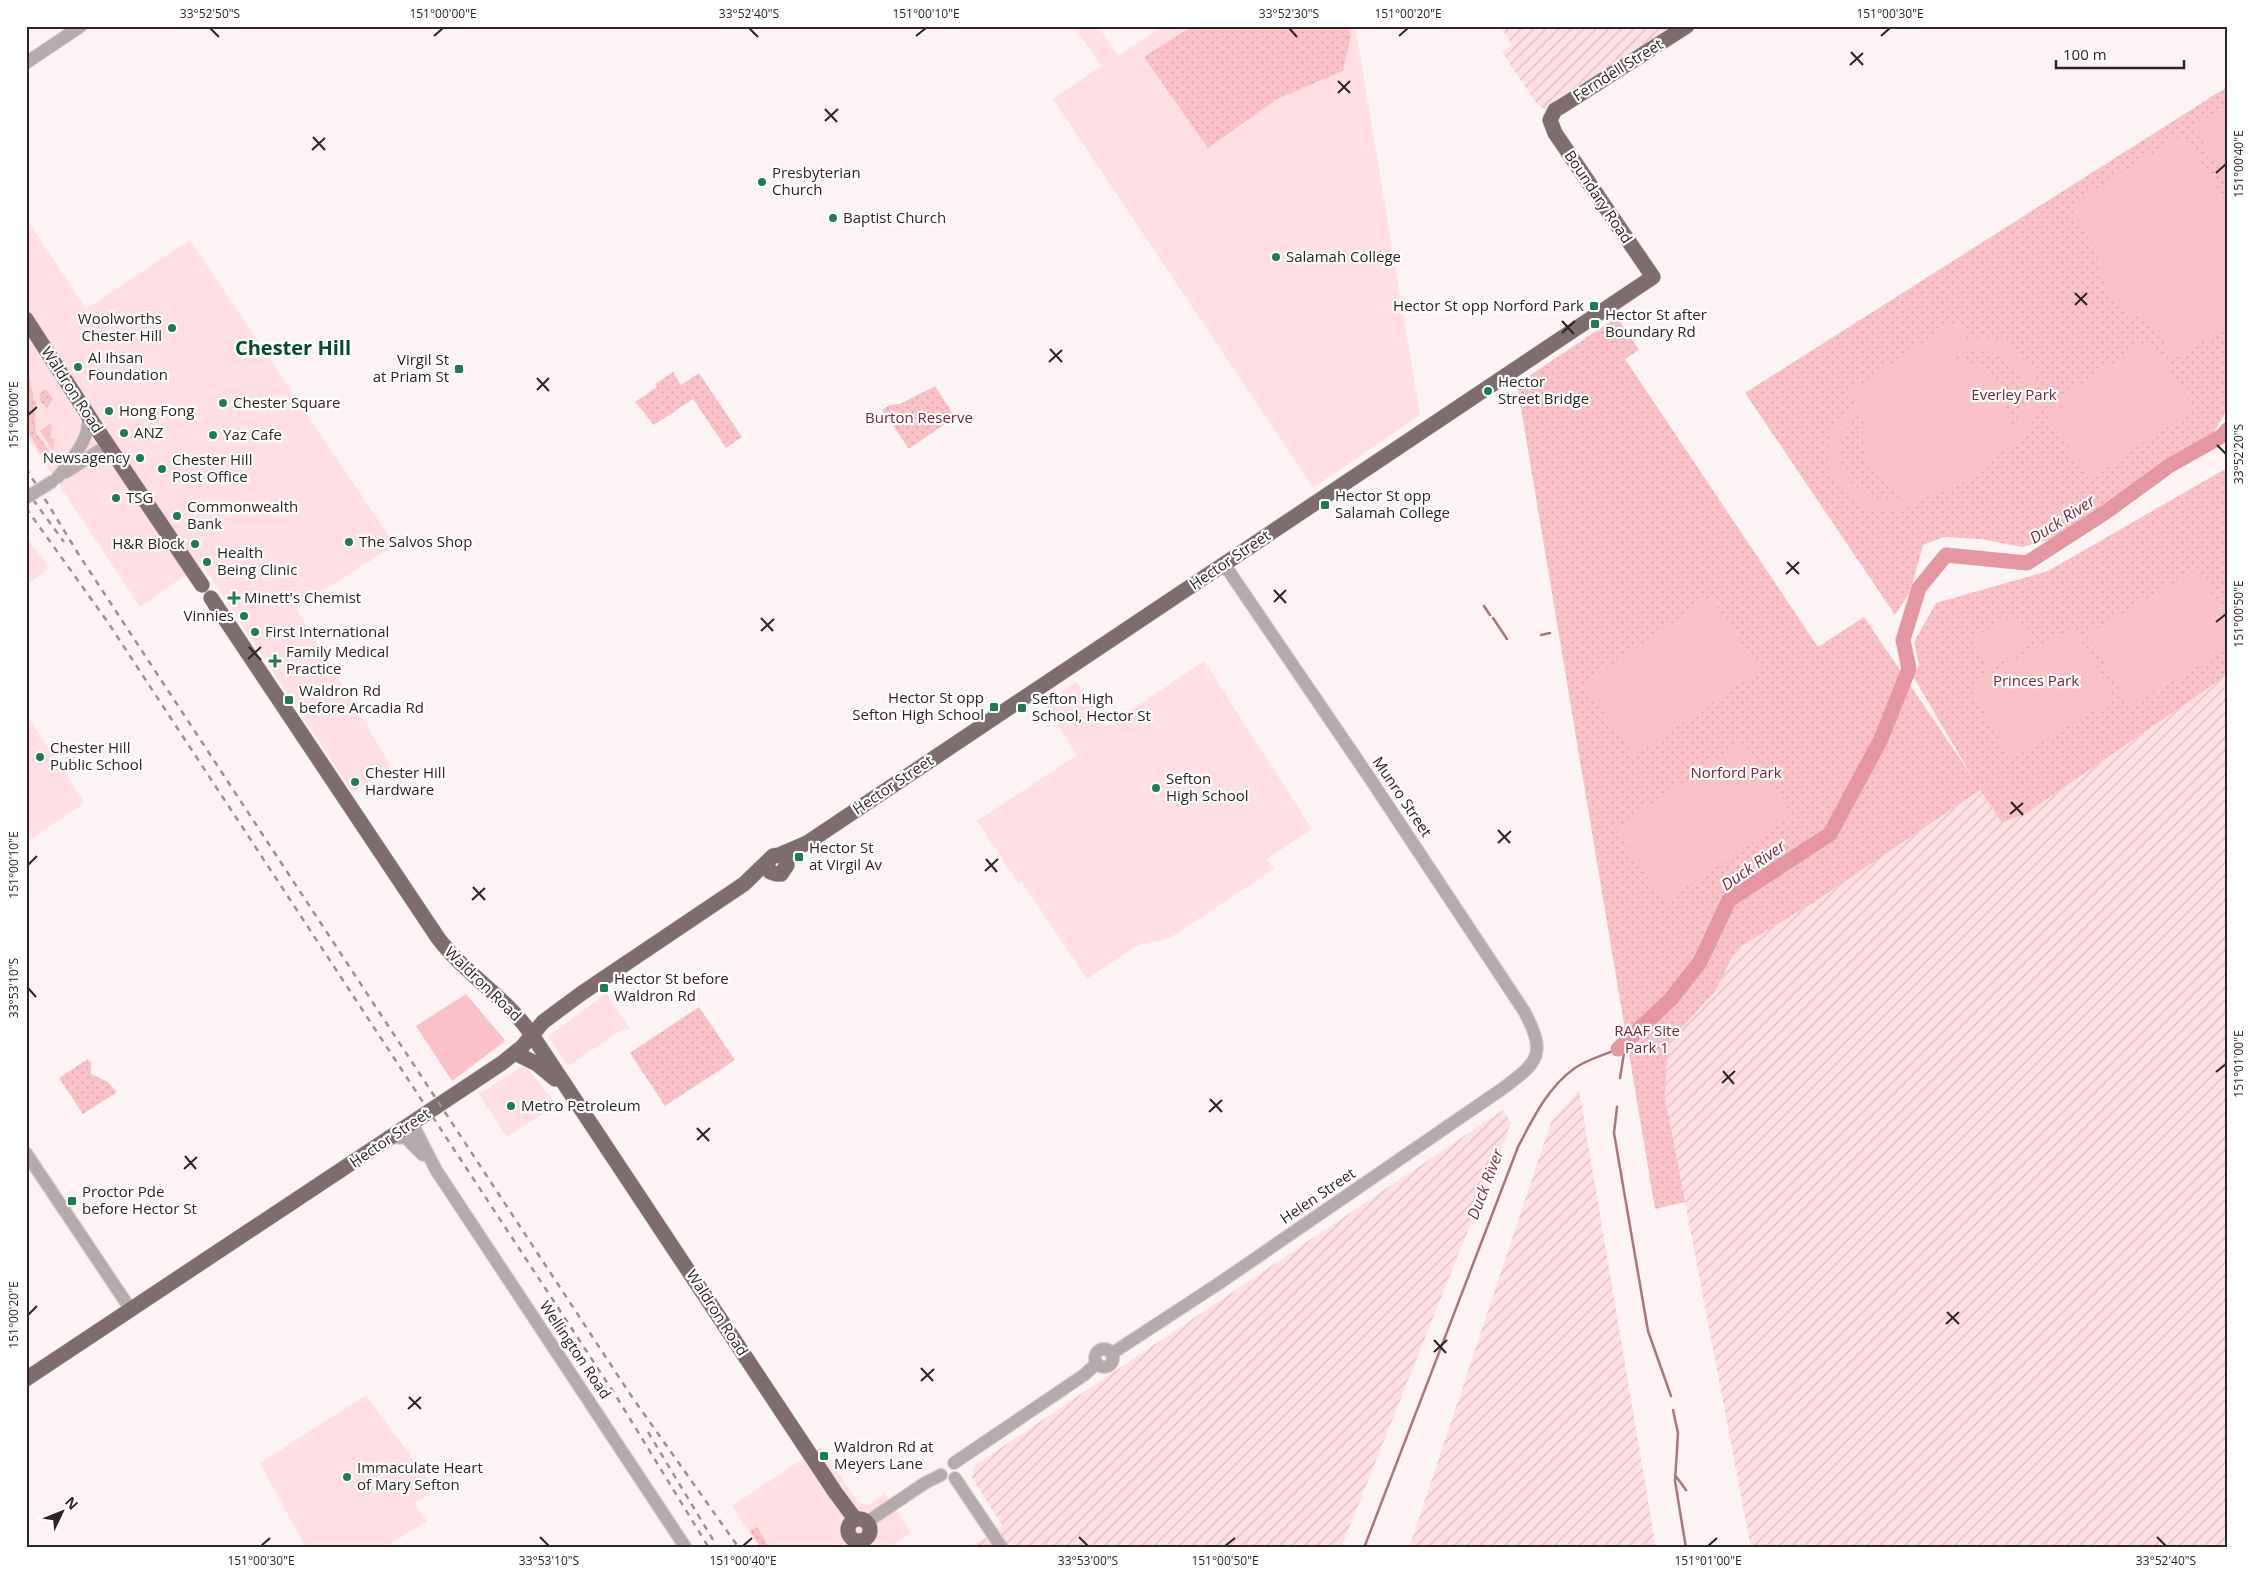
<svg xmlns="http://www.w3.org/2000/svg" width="2253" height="1574" viewBox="0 0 2253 1574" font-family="'Open Sans',sans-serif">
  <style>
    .built { fill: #ffdfe3 }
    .industrial { fill: url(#industrial-furrows) }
    .grass { fill: url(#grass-dots) }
    .garden { fill: #fac1c8; fill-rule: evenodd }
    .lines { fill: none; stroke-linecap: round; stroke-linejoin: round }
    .stream { stroke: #ad747c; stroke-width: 2.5 }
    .river { stroke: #e497a2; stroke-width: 15 }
    .minor-casing { stroke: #d7cecf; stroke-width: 14 }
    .major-casing { stroke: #d7cecf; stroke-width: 16 }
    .minor { stroke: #b5abac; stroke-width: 12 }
    .major { stroke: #7e6d6f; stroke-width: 15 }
    .rail { stroke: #9a9192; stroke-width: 2.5; stroke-dasharray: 6 6; stroke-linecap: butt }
    .minor-bridge-casing { stroke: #d7cecf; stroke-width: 14; stroke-linecap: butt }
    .minor-bridge { stroke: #b5abac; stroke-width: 12 }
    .ticks { fill: none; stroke: #2c2425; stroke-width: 2 }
    .poi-dot { fill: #1c7c54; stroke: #fff; stroke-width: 2 }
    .labels { text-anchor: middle; stroke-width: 4.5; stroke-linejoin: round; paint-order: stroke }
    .street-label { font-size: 15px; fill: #2c2425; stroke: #fff }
    .poi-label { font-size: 15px; fill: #2c2425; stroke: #fff; text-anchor: start }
    .park-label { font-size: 15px; fill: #7c2239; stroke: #fff }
    .water-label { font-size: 16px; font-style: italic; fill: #842a3f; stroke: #fff }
    .district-label { font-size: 20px; font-weight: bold; fill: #054b30; stroke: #fff }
    .neatline { fill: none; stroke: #2c2425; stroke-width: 2 }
    .ticks-label { font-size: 12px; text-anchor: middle; fill: #2c2425 }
  </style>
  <defs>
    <pattern id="industrial-furrows" width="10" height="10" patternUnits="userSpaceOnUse" patternTransform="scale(1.25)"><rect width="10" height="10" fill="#ffdfe3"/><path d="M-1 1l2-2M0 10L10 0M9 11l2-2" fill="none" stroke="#dbbfc3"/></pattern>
    <pattern id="grass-dots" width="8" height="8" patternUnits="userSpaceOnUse" patternTransform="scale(1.25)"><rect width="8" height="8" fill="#fac1c8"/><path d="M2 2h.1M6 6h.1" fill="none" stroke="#d6a6ac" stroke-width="1.8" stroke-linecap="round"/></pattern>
  </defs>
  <rect width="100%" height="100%" fill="#fcf3f4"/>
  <path class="built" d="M1077,26H1098L1118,56L1162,26H1355L1420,415L1313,488L1053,99L1101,66L1075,28Z
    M26,218L86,309L190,240L395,545L296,608L391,766L353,793L202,564L140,607L26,435Z
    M26,537L50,568L26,585Z
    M1204,661L1312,829L1267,859L1274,869L1170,938L1138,945L1087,979L1021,881L1018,883L977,821L1077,755L1044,704L1076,682L1106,727Z
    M26,714L83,800L82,805L26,842Z
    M606,993L630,1029H623L568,1066L548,1037Z
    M521,1067L527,1068L557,1105L507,1137L479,1094Z
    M366,1395L436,1490L414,1503L427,1521L384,1548H306L260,1463Z
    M820,1447L858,1502L865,1505L871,1504L885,1494L911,1533L888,1548H760L732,1506Z"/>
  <path class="industrial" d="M1500,26H1687L1552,115L1536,103L1502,52L1512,45Z
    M2227,675V1548H1751L1665,1097L1668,1043L1716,990L1736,949L1813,903L1980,790L2002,823L2027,813Z
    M1579,1090L1656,1548H1409L1551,1122Z
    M1503,1110L1511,1123L1341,1548H969L1002,1525L972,1478L974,1466Z"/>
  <path class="grass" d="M1192,26H1349L1351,35L1343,71L1277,99L1208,148L1144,57Z
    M2227,87V410L2200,455L2155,472L2115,508L2110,505L2085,530L2022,547L1980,539L1944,537L1923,545L1910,592L1895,615L1745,393Z
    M1617,317L1639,350L1625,359L1818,647L1864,617L1973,778L1914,678L1919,664L1914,642L1936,603L2048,571L2227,468V675L2027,813L2002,823L1980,790L1813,903L1736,949L1716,990L1668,1043L1665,1097L1685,1202L1655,1209L1517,384Z
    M26,357L34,400L36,401L35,431L49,451L48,464L26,429Z
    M673,372L681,385L699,373L742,437L726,448L693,399L654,425L635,402L657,387L655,384Z
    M935,386L955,417L909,449L882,410L890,405L900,404Z
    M46,389L53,399L47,408L40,401V393Z
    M699,1007L735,1060L665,1106L630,1053Z
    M88,1059L91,1063V1074L108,1082L117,1092L83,1114L59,1078Z
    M757,1527L770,1548H761L750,1531Z"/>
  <path class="garden" d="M2221,109L2227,119V180L2193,127Z
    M2183,134L2227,204V327L2174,359L2151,321L2129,313L2110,293L2102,277L2100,255L2069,206Z
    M1959,319L1968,333L1957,341C1978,334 2001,336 2018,351C2043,373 2046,412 2023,436C2016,444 2006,447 1999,454C1975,476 1960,488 1928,497C1914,501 1908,511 1890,512C1867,513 1845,500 1834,480C1820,452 1830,419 1855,403L1849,392ZM1983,350C2022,358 2040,402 2009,431C2008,390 1997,364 1952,358L1968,351ZM1866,411C1856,448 1866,480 1905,494C1867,521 1804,449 1866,411Z
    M2149,339L2195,408L2089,479L2043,410Z
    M49,424L52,426L50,438L55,439L53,450L40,431Z
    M2198,569L2227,618V649L2130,706L2087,634Z
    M1710,597L1760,670L1634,756L1584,684Z
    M2015,614L2032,644L1988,669L1971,639Z
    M2074,627L2115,699L2011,759L1969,686Z
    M1742,742L1792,815L1665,902L1615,829Z
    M466,994L504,1039V1042L452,1081L416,1026Z"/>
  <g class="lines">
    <path class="stream" d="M1484,606L1490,615
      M1493,618L1507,639
      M1541,635L1550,633
      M1620,1078L1626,1041
      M1617,1107L1614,1133L1648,1331L1671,1396
      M1673,1410L1678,1433L1675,1481L1686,1548
      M1675,1475L1686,1490
      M1364,1548L1518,1147C1533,1118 1548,1087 1575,1068C1584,1061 1606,1054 1618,1049"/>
    <path class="river" d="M1618,1049L1671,999L1700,962L1729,900L1830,834L1880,741L1909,669L1903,640L1919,588L1946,555L2027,563L2106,512L2169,466L2222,436L2227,430"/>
    <defs>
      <path id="minor" d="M26,63L81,26
        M66,472L108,445
        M58,477C72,458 91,440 88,414
        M412,1123L436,1170L686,1548
        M390,1137L406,1138L423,1155
        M26,1153L131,1310
        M1095 1358a9 9 0 1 1 18 0a9 9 0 1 1-18 0Z
        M1111,1354L1218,1284L1502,1089C1539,1062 1547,1054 1524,1011L1369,777L1224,564
        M954,1463L1084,1375L1097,1363
        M955,1478L1002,1548
        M867,1522L925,1483L941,1475"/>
      <path id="major" d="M26,319L99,432L202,585
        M211,598L438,938C466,975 506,997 532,1035L835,1492L855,1519
        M767,863L770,872L776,874H781L787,865L785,859L779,855
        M515,1053L537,1064L555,1079
        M26,1379L502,1063L522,1047L543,1022L555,1013L582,993L744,884L773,856L779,855L807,843L1653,277L1555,133L1550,120L1555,110L1562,106L1687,26
        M848 1530a11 11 0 1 1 22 0a11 11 0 1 1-22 0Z"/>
    </defs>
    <use href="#minor" class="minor-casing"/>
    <use href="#major" class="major-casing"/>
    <use href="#minor" class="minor"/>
    <use href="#major" class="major"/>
    <path class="rail" d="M26,468L79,555L632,1397L739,1548
      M26,490L64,542
      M26,508L107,621L616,1396L709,1548
      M648,1432L718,1548"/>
    <defs>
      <path id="minor-bridge" d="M26,498L53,481"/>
    </defs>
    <use href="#minor-bridge" class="minor-bridge-casing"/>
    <use href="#minor-bridge" class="minor-bridge"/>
  </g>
  <path class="ticks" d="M210,28L219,37M749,28L758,37M1289,28L1297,37M434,36L443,28M916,36L926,28M1399,36L1408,28M1881,36L1890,28M1851,52L1863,65M1850,65L1863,53M1338,81L1350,93M1338,93L1350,81M825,109L837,122M825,121L838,109M313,137L325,150M312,150L325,138M2216,173L2226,164M2075,293L2087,305M2075,305L2087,293M1562,321L1574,334M1562,333L1575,321M1050,349L1062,362M1049,362L1062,350M537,378L549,391M537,390L549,378M28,415L37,407M2217,445L2226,454M1787,562L1799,574M1786,574L1799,562M1274,590L1286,603M1274,602L1286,590M761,618L773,631M2216,622L2226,614M761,631L774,619M249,647L261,660M248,659L261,647M2011,802L2023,815M2010,814L2023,803M1498,830L1510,843M1498,843L1511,831M986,859L997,872M28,865L37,856M985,871L998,859M473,887L485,900M472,900L485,888M28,988L36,997M1723,1071L1734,1084M2216,1072L2226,1064M1722,1083L1735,1071M1210,1099L1222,1112M1209,1112L1222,1100M697,1128L709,1141M697,1140L710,1128M185,1156L196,1169M184,1169L197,1157M1947,1312L1959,1324M28,1315L37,1306M1946,1324L1959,1312M1434,1340L1446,1353M1434,1352L1447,1340M921,1368L933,1381M921,1381L934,1369M409,1397L421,1409M408,1409L421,1397M540,1537L549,1546M1079,1537L1088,1546M2157,1537L2166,1546M261,1546L270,1538M743,1546L752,1538M1225,1546L1235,1538M1708,1546L1717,1538"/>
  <g class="poi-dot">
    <circle cx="762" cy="182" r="5"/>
    <circle cx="833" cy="218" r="5"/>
    <circle cx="1276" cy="257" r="5"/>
    <rect x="1589" y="301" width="10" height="10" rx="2.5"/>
    <rect x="1590" y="319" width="10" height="10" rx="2.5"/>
    <circle cx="172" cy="328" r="5"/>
    <circle cx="78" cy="367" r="5"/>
    <rect x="454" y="364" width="10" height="10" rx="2.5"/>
    <circle cx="1488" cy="391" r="5"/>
    <circle cx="223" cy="403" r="5"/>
    <circle cx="109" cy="411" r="5"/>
    <circle cx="124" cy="433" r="5"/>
    <circle cx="213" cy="435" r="5"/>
    <circle cx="140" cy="458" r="5"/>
    <circle cx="162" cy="469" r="5"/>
    <circle cx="116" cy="498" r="5"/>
    <rect x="1320" y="500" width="10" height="10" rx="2.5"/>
    <circle cx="177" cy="516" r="5"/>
    <circle cx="349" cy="542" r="5"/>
    <circle cx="195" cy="544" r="5"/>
    <circle cx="207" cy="562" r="5"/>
    <path d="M231.5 590.5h5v5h5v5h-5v5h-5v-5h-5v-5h5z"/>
    <circle cx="244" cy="616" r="5"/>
    <circle cx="255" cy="632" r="5"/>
    <path d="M272.5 653.5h5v5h5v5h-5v5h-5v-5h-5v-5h5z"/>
    <rect x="284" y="695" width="10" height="10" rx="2.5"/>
    <rect x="989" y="702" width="10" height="10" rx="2.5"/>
    <rect x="1017" y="703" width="10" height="10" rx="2.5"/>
    <circle cx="40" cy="757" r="5"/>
    <circle cx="355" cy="782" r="5"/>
    <circle cx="1156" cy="788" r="5"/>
    <rect x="794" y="852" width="10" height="10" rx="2.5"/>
    <rect x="599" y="983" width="10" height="10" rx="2.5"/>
    <circle cx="511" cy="1106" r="5"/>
    <rect x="67" y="1196" width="10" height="10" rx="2.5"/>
    <rect x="819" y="1451" width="10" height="10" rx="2.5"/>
    <circle cx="347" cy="1477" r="5"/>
  </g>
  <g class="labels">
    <g class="street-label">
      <text transform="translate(1618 70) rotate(-32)" y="5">Ferndell Street</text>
      <text transform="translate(1598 197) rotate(56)" y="5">Boundary Road</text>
      <text transform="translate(72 390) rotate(57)" y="5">Waldron Road</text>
      <text transform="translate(1230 560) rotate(-34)" y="5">Hector Street</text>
      <text transform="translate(893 785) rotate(-34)" y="5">Hector Street</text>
      <text transform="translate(1402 797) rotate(56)" y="5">Munro Street</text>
      <text transform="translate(483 984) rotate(44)" y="5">Waldron Road</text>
      <text transform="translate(390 1138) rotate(-34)" y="5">Hector Street</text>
      <text transform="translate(1318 1196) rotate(-34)" y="5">Helen Street</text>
      <text transform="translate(717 1313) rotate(57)" y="5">Waldron Road</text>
      <text transform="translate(575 1350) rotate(56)" y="5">Wellington Road</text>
    </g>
    <g class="poi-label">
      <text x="772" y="178">Presbyterian<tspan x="772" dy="17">Church</tspan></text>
      <text x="843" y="223">Baptist Church</text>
      <text x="1286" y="262">Salamah College</text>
      <text x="1584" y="311" text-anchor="end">Hector St opp Norford Park</text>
      <text x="1605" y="320">Hector St after<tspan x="1605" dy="17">Boundary Rd</tspan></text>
      <text x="162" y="324" text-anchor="end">Woolworths<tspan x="162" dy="17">Chester Hill</tspan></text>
      <text x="88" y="363">Al Ihsan<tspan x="88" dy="17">Foundation</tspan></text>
      <text x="449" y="365" text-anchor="end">Virgil St<tspan x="449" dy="17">at Priam St</tspan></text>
      <text x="1498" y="387">Hector<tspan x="1498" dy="17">Street Bridge</tspan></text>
      <text x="233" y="408">Chester Square</text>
      <text x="119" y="416">Hong Fong</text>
      <text x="134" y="438">ANZ</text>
      <text x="223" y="440">Yaz Cafe</text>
      <text x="130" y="463" text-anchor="end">Newsagency</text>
      <text x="172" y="465">Chester Hill<tspan x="172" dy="17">Post Office</tspan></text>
      <text x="1335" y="501">Hector St opp<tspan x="1335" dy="17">Salamah College</tspan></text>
      <text x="126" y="503">TSG</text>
      <text x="187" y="512">Commonwealth<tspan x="187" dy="17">Bank</tspan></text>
      <text x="359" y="547">The Salvos Shop</text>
      <text x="185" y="549" text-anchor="end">H&amp;R Block</text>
      <text x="217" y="558">Health<tspan x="217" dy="17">Being Clinic</tspan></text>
      <text x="244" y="603">Minett's Chemist</text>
      <text x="234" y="621" text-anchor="end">Vinnies</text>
      <text x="265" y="637">First International</text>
      <text x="286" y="657">Family Medical<tspan x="286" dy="17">Practice</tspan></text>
      <text x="299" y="696">Waldron Rd<tspan x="299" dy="17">before Arcadia Rd</tspan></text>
      <text x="984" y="703" text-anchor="end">Hector St opp<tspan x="984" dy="17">Sefton High School</tspan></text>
      <text x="1032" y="704">Sefton High<tspan x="1032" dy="17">School, Hector St</tspan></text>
      <text x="50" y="753">Chester Hill<tspan x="50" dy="17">Public School</tspan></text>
      <text x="365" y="778">Chester Hill<tspan x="365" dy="17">Hardware</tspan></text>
      <text x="1166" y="784">Sefton<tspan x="1166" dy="17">High School</tspan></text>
      <text x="809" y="853">Hector St<tspan x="809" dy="17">at Virgil Av</tspan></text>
      <text x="614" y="984">Hector St before<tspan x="614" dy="17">Waldron Rd</tspan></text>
      <text x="521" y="1111">Metro Petroleum</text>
      <text x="82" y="1197">Proctor Pde<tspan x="82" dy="17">before Hector St</tspan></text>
      <text x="834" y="1452">Waldron Rd at<tspan x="834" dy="17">Meyers Lane</tspan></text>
      <text x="357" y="1473">Immaculate Heart<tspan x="357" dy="17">of Mary Sefton</tspan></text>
    </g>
    <g class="park-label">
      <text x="2014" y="400">Everley Park</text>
      <text x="919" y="423">Burton Reserve</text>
      <text x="2036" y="686">Princes Park</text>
      <text x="1736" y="778">Norford Park</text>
      <text x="1647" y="1036">RAAF Site<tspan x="1647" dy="17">Park 1</tspan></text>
    </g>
    <g class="water-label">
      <text transform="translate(2062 519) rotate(-33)" y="6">Duck River</text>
      <text transform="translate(1753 865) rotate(-35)" y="6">Duck River</text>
      <text transform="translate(1485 1184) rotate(-69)" y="6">Duck River</text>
    </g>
    <g class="district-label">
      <text x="293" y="355">Chester Hill</text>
    </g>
  </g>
  <rect width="2253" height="1574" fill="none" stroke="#ffffff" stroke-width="55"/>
  <g transform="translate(62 1512) rotate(47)" stroke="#ffffff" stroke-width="4" paint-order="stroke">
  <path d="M0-4L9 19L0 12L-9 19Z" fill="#2c2425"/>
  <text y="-8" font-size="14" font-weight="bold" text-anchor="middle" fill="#2c2425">N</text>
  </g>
  <path d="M2056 60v8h128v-8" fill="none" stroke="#2c2425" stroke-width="2.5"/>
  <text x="2063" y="60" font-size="15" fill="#2c2425" stroke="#ffffff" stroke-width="4" paint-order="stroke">100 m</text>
  <rect x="28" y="28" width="2198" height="1518" class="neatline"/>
  <g class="ticks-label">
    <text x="210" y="18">33°52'50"S</text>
    <text x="443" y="18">151°00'00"E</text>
    <text x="749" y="18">33°52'40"S</text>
    <text x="926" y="18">151°00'10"E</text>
    <text x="1289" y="18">33°52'30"S</text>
    <text x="1408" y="18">151°00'20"E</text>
    <text x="1890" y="18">151°00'30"E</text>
    <text transform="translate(2239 164) rotate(-90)" y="4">151°00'40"E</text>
    <text transform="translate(14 415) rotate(-90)" y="4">151°00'00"E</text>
    <text transform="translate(2239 454) rotate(-90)" y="4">33°52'20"S</text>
    <text transform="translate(2239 614) rotate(-90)" y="4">151°00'50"E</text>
    <text transform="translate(14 865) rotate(-90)" y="4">151°00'10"E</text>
    <text transform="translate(14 988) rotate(-90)" y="4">33°53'10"S</text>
    <text transform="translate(2239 1064) rotate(-90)" y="4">151°01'00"E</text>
    <text transform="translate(14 1315) rotate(-90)" y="4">151°00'20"E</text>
    <text x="261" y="1565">151°00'30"E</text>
    <text x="549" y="1565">33°53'10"S</text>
    <text x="743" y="1565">151°00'40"E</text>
    <text x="1088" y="1565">33°53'00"S</text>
    <text x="1225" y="1565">151°00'50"E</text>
    <text x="1708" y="1565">151°01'00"E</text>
    <text x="2166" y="1565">33°52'40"S</text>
  </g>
</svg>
